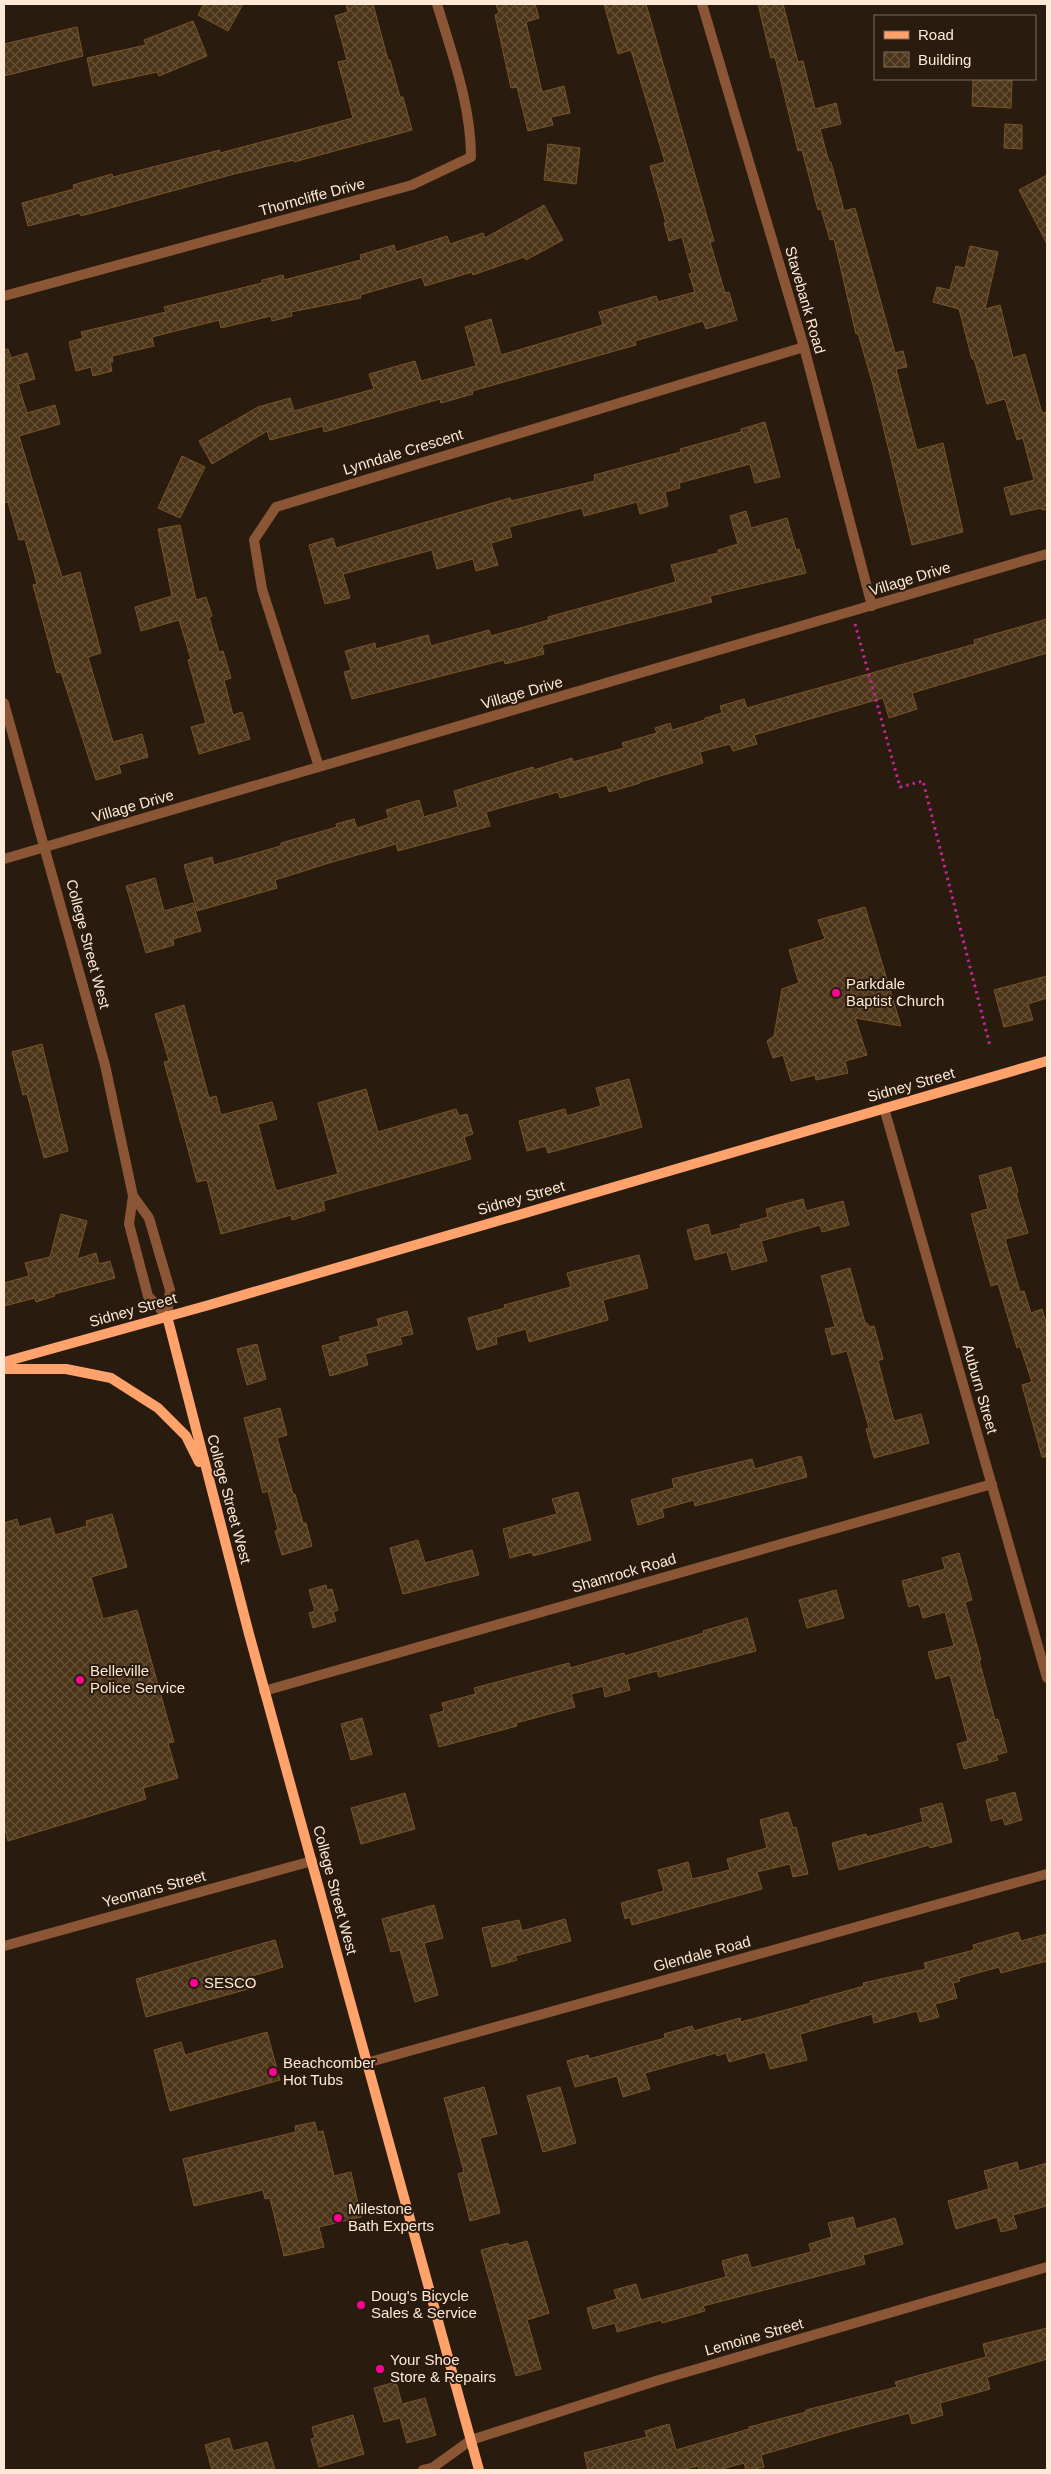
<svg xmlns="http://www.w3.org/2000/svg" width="1051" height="2474" viewBox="0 0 1051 2474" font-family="Helvetica,sans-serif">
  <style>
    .building { fill: url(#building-cross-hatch); stroke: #795428 }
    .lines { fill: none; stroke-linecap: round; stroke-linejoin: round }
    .path { stroke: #c32697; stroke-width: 3; stroke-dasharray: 2.5 4; stroke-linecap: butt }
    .minor { stroke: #8b5635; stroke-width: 10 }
    .tertiary { stroke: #8b5635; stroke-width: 10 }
    .secondary { stroke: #ffa26c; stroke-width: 10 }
    .poi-dot { fill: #ff0190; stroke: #291b0e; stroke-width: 2 }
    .labels { text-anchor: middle; stroke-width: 4; stroke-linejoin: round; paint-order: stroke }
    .street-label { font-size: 15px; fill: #ffe8d5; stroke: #291b0e }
    .poi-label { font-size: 15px; fill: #ffe8d5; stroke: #291b0e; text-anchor: start }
  </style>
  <defs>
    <pattern id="building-cross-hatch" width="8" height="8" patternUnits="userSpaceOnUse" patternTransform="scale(1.25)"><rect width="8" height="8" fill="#4b3418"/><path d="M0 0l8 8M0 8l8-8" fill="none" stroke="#665139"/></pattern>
  </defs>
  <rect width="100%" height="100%" fill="#291b0e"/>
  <path class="building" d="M204,4H243L228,31L198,15Z
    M346,4H373L388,60H390L400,97H403L412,130L294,162V160L234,174L81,216L80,213L28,226L22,203L74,189L73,185L112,174L113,177L220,150V153L353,118L338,62L347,60L335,16L348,12Z
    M496,4H535L539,18L526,22L542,92L564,86L570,113L551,117L553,125L528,131L517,87L511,88L495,15L499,13Z
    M604,4H646L714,241L710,242L725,293L729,292L737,320L706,329L703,321L635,341L636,345L472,391L473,394L441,403L440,399L324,432L323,426L270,440L267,431L212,464L199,441L258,407L290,398L294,411L374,389L369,374L415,361L421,381L476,366L465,327L491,319L501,355L603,325L599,312L656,296L658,302L695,292L689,274L692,273L682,237L669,241L664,223H666L650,166L665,162L631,50L618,54Z
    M758,4H783L798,62L803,61L815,109L836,103L841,124L820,129L829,162H831L844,211L855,208L895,353L903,351L907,367L896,369L917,450L943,443L963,532L912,545L873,385L858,333L856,334L834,239L830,240L821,209L818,210L802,150L798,151L775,57L771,58Z
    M193,21L207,56L159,76L157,72L93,86L87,58L146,45L144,40Z
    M77,27L83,56L4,76V44Z
    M973,79H1012L1011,108L972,106Z
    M1005,124L1022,125V149L1004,148Z
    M548,144L580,148L576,184L544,180Z
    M1047,175V244L1019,190Z
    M544,205L563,240L526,260L524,257L473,275L472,272L425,286L422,277L360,295L361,298L291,312L292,316L272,321L271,316L221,328L219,320L152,337L154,346L112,356L113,362H110L112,371L93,376L91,367L76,371L69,342L83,338L81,332L166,312L164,307L262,283V280L283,275L284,280L361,260L360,255L394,245L396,252L447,236L450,244L483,233L485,238Z
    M970,246L998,252L985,309L1000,305L1013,358L1025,354L1042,413L1047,412V509L1042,510L1041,508L1011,515L1004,488L1034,480L1023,438L1017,440L1005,399L987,404L974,359H972L959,309L933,302L937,287L950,290L956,266L965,268Z
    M8,349L11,358L27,353L35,379L18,384L27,413L55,405L60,424L19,436L62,577L80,572L101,653L88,657L113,742L142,734L148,757L119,765L121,773L96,780L61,672L57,673L33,585L37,584L25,539L19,540L8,502L4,503V350Z
    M765,422L780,477L755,483L750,464L679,483L680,488L665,492L668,506L640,514L637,502L584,516L582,508L509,527L512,537L491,543L498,565L476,571L473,559L437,569L432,550L343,574L350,598L325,604L309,545L333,538L336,548L510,498L511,501L595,481L594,475L681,452L680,449L741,432V429Z
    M182,456L205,467L180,518L158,508Z
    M746,511L751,528L787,518L796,550L799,549L806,573L710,596L712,602L542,645L544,654L505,664L504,660L352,699L344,672L351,670L345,651L375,643L376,649L428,635L431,646L489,630L491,636L549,620L548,617L676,582L671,565L718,553V550L738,544L730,516Z
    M180,525L196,600L206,597L212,616L209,617L219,652L223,651L231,678L224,680L233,715L242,712L250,739L199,754L191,727L206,723L188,660L191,659L179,620L141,631L135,607L172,596L158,529Z
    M1047,619V653L912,693L917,709L889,718L883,698L754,735L757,744L733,751L730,744L700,752L703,763L640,782V783L609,792L607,785L560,798L558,792L486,812L490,826L398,851L396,844L329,863L275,880L277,888L197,911L184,865L212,857L214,865L281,846V843L337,827L336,824L354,819L357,828L389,818L386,810L419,800L424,817L458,807L454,791L533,767L534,770L572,758L573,762L624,748L622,743L657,733L655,728L670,723L672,730L705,720V718L722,713L720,706L744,699L747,708L975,644L974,640Z
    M155,878L164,911L193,903L201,931L173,939L174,945L146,953L126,886Z
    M865,907L901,1026L855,1018L867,1055L845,1061L848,1073L816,1080L815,1075L791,1081L783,1055L773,1058L767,1041L774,1036L782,989L799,983L789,950L825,939L818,920Z
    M1047,976V998L1028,1004L1033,1020L1004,1027L994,990Z
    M184,1005L209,1098L216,1096L221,1115L272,1102L277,1119L258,1124L276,1191L338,1174L318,1103L366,1089L378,1132L456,1109L459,1116L467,1114L473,1134L464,1137L471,1159L323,1201L325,1210L292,1220L291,1215L221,1234L207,1180L197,1182L164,1062L169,1061L155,1014Z
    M42,1044L68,1151L44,1158L27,1094L23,1095L12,1052Z
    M629,1079L642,1127L548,1153L546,1146L527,1151L519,1121L565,1109L567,1116L601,1106L596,1088Z
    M1011,1167L1018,1192L1016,1193L1028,1233L1005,1239L1020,1292L1024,1291L1031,1313L1042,1309L1047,1326V1457H1042L1022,1385L1032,1382L1020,1346L1017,1348L998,1284L991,1286L971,1214L988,1209L979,1176Z
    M803,1199L806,1211L843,1201L849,1225L822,1232L820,1225L761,1241L767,1261L732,1270L727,1252L695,1260L687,1230L708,1224L711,1236L741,1228L740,1225L768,1217L766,1209Z
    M61,1214L87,1221L77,1259L96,1253L99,1264L110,1261L115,1278L54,1294L55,1296L36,1302L35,1298L4,1306V1283L29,1276L25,1263L50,1257Z
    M639,1255L648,1288L603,1300L608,1320L529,1342L526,1329L496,1337L497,1344L477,1350L468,1318L505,1308L504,1305L571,1287L567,1273Z
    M850,1268L865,1323H867L869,1327L874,1326L883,1359L878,1361L894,1421L921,1414L929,1443L874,1458L866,1429L869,1428L847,1351L832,1355L825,1329L835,1327L821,1276Z
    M407,1311L413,1334L400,1337L402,1344L365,1354L368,1365L330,1376L322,1346L341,1341L339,1337L379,1326L377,1319Z
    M257,1344L266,1379L247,1385L237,1349Z
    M280,1408L287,1435L277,1438L293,1494H295L303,1523H306L312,1546L282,1555L275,1531L278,1530L268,1491L263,1493L244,1418Z
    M801,1456L807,1477L695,1506L694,1500L662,1509L664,1517L638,1525L631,1500L674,1488L672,1479L752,1459L755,1469Z
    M578,1492L591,1540L533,1556L532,1552L510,1558L503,1529L557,1514L552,1499Z
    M112,1514L127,1567L91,1577L103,1619L137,1610L174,1742L168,1743L178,1778L143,1788L146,1799L8,1841L4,1825V1523L17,1519L19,1527L50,1518L55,1535L87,1526L86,1521Z
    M418,1540L425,1563L472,1550L479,1575L403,1594L390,1548Z
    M959,1553L972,1600L965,1602L981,1660H979L995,1720L998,1719L1007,1752L996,1755L998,1760L964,1769L957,1744L968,1741L950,1675L936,1679L928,1652L954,1646L945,1612L923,1618L919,1604L909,1607L902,1581L945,1569L942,1558Z
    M326,1585L327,1590L332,1589L338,1610L333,1612L336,1621L313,1628L309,1613L315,1611L309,1590Z
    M836,1590L844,1618L807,1628L799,1600Z
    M747,1618L756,1651L659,1677L657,1671L627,1679L630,1690L605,1697L603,1686L571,1694L575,1707L516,1723L517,1726L439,1747L430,1715L444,1711L442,1703L476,1694L474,1688L569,1663L570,1668L624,1653L625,1656L704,1633L703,1631Z
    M362,1718L372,1754L351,1760L341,1724Z
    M1015,1792L1022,1820L1005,1825L1003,1818L991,1821L986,1800Z
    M405,1793L415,1829L361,1844L351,1808Z
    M942,1803L952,1842L930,1848L929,1845L839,1870L832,1843L866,1834L867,1837L923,1822L920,1809Z
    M788,1812L793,1828L796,1827L808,1874L793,1877L790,1864L757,1872L762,1889L632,1925L630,1917L625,1919L621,1903L664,1891L658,1870L688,1862L692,1879L730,1870L727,1859L767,1848L760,1820Z
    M434,1905L443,1938L424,1943L438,1995L415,2002L400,1950L391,1952L382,1919Z
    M565,1919L571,1941L515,1956L517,1960L492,1967L482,1928L519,1920L522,1931Z
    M1018,1932L1021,1941L1047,1934V1961L1001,1973L999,1967L959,1978L960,1981L953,1983L957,1998L935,2004L939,2017L920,2022L917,2011L874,2023L872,2014L800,2034L807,2060L770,2069L765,2052L729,2062L726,2053L717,2056L716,2053L645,2073L650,2089L623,2097L617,2076L575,2087L567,2061L588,2055L589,2059L665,2038L664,2034L692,2026L694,2031L740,2018L741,2022L811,2003L810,2001L864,1986L863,1983L926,1969L924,1963L974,1950L973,1945Z
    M275,1940L283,1967L249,1977L252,1988L146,2017L136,1979Z
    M267,2032L280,2080L170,2111L154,2050L181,2042L185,2055Z
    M484,2087L497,2134L480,2138L500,2213L470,2221L458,2174L464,2172L444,2098Z
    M560,2087L576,2143L543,2152L527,2096Z
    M315,2122L317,2132L323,2131L334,2176L351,2172L361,2217L319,2227L324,2247L284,2256L270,2198L265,2199L263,2190L194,2206L183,2159L296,2132L295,2126Z
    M1017,2162L1019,2171L1047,2163V2206L1013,2215L1017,2228L1001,2232L997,2217L956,2229L948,2201L989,2189L984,2171Z
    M853,2217L856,2229L895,2218L903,2244L863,2255L865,2264L703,2306L705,2311L662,2323L661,2320L617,2332L615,2323L593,2329L587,2308L617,2299L614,2290L636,2284L641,2300L726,2277L722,2261L747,2254L751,2268L811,2252L809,2244L832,2237L828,2223Z
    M527,2241L549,2313L527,2320L541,2369L516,2376L481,2250L508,2243L509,2246Z
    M1047,2328V2359L987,2377L990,2389L940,2403L943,2415L912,2424L909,2413L846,2430L761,2455L764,2467L751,2470H746L744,2463L718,2470H699L698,2466L681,2470H588L584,2453L647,2437L645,2431L669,2424L676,2450L749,2429V2427L806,2412V2410L897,2387L895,2382L986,2357L983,2344Z
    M396,2382L402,2404L425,2398L436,2435L407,2443L400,2418L384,2422L374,2388Z
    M353,2415L364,2454L319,2467L311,2439L315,2438L312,2427Z
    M229,2438L233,2451L267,2442L275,2470H212L205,2445Z"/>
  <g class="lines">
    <path class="path" d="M855,624L900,787L923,781L990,1046"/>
    <path class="minor" d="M702,4L804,347L872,606
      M4,296L412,185L471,157C471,105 452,54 437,4
      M319,767L262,589L254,540L276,507L804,347
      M4,859L1047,554
      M884,1108L1047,1678
      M264,1691L992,1484
      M4,1946L312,1861
      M366,2063L1047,1874
      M423,2470L432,2468L471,2440L659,2380L1047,2267"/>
    <path class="tertiary" d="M4,703L105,1065L133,1196L129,1224L148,1296L167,1316
      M133,1196L149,1218L170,1290L167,1316"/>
    <path class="secondary" d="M167,1316L249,1634L479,2470
      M4,1362L209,1305L1047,1061
      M4,1369H66L111,1378L158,1408L186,1436L199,1462"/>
  </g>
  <g class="poi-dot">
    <circle cx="836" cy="993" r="5"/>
    <circle cx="80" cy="1680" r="5"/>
    <circle cx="194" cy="1983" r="5"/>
    <circle cx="273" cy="2072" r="5"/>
    <circle cx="338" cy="2218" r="5"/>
    <circle cx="361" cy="2305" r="5"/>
    <circle cx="380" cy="2369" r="5"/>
  </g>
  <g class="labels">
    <g class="street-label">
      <text transform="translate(312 197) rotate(-15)" y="5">Thorncliffe Drive</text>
      <text transform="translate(805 300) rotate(74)" y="5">Stavebank Road</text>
      <text transform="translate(403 452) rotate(-17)" y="5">Lynndale Crescent</text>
      <text transform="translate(910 579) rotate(-17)" y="5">Village Drive</text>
      <text transform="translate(522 693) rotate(-16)" y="5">Village Drive</text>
      <text transform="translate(133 806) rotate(-16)" y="5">Village Drive</text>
      <text transform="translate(88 944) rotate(75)" y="5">College Street West</text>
      <text transform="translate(911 1085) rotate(-16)" y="5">Sidney Street</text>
      <text transform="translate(521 1198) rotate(-16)" y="5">Sidney Street</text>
      <text transform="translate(133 1310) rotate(-16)" y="5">Sidney Street</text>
      <text transform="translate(980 1389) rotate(74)" y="5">Auburn Street</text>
      <text transform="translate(229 1499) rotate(75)" y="5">College Street West</text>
      <text transform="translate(624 1573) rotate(-16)" y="5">Shamrock Road</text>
      <text transform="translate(154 1889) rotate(-15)" y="5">Yeomans Street</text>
      <text transform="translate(335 1890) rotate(75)" y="5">College Street West</text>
      <text transform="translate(702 1954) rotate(-15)" y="5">Glendale Road</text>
      <text transform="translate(754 2337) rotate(-16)" y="5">Lemoine Street</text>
    </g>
    <g class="poi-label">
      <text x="846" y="989">Parkdale<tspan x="846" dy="17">Baptist Church</tspan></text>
      <text x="90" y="1676">Belleville<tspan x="90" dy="17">Police Service</tspan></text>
      <text x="204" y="1988">SESCO</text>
      <text x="283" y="2068">Beachcomber<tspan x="283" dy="17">Hot Tubs</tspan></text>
      <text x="348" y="2214">Milestone<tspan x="348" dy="17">Bath Experts</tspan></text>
      <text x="371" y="2301">Doug's Bicycle<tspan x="371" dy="17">Sales &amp; Service</tspan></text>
      <text x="390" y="2365">Your Shoe<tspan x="390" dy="17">Store &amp; Repairs</tspan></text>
    </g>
  </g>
  <rect width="1051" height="2474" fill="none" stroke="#ffe8d5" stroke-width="10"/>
  <rect x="874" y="15" width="162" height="65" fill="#291b0e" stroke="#7f6d5e"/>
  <rect x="884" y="31" width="25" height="8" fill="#ffa26c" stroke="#7f6d5e"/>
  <text x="918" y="40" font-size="15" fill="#ffe8d5">Road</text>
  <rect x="884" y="52" width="25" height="15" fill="url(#building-cross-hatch)" stroke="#7f6d5e"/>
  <text x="918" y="65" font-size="15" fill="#ffe8d5">Building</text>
</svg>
